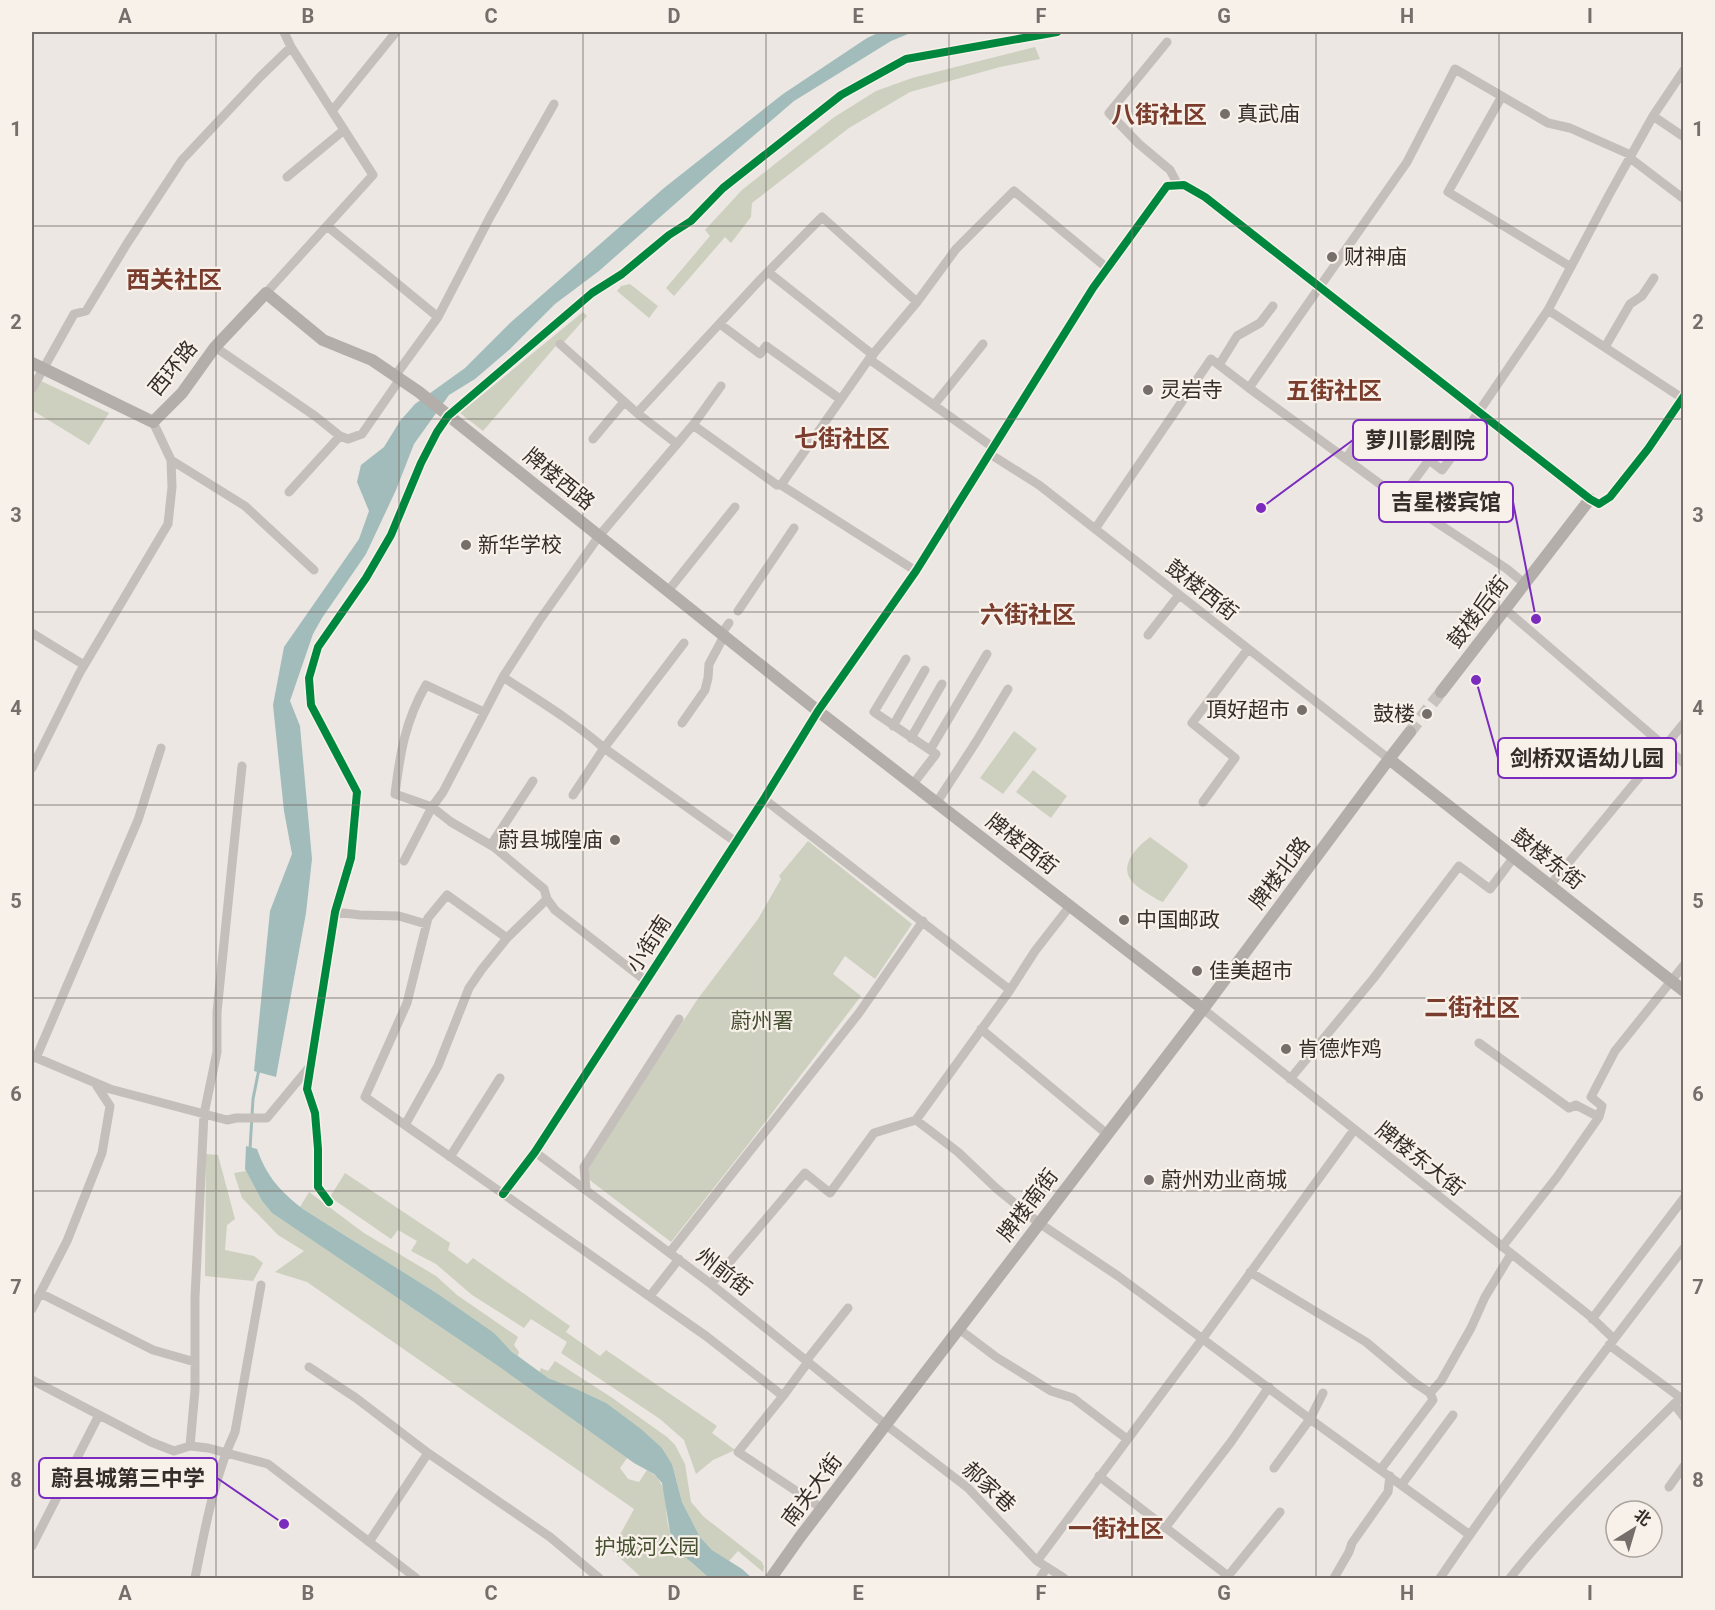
<svg xmlns="http://www.w3.org/2000/svg" width="1715" height="1610" viewBox="0 0 1715 1610" font-family="Roboto,'Noto Sans SC',sans-serif">
  <style>
    .green { fill: #cdd0be }
    .water { fill: #a1bcba }
    .lines { fill: none; stroke-linecap: round; stroke-linejoin: round }
    .stream { stroke: #a1bcba; stroke-width: 3 }
    .major-tunnel { stroke: #c7c2be; stroke-width: 12; stroke-dasharray: 12 6; stroke-linecap: butt }
    .minor { stroke: #c5bfbb; stroke-width: 9 }
    .major { stroke: #b4aeaa; stroke-width: 12 }
    .cycleway-casing { stroke: #f8f1ea; stroke-width: 11 }
    .cycleway { stroke: #00873e; stroke-width: 8 }
    .grid { fill: none; stroke: #756e6b; stroke-width: 1.5; stroke-opacity: 0.55 }
    .poi-dot { fill: #756e6b; stroke: #f8f1ea; stroke-width: 2 }
    .labels { text-anchor: middle; stroke-width: 4.5; stroke-linejoin: round; paint-order: stroke }
    .poi-label { font-size: 21px; fill: #352d2a; stroke: #f8f1ea; text-anchor: start }
    .street-label { font-size: 21px; fill: #352d2a; stroke: #f8f1ea }
    .park-label { font-size: 21px; fill: #465131; stroke: #f8f1ea }
    .quarter-label { font-size: 24px; font-weight: bold; fill: #7a3c2d; stroke: #f8f1ea }
    .leader { fill: none; stroke: #7b2cbf; stroke-width: 2 }
    .callout-dot { fill: #7b2cbf; stroke: #f8f1ea; stroke-width: 2 }
    .callout { fill: #f8f1ea; stroke: #7b2cbf; stroke-width: 2 }
    .callout-label { font-size: 22px; text-anchor: middle; font-weight: bold; fill: #352d2a }
    .neatline { fill: none; stroke: #756e6b; stroke-width: 2 }
    .grid-label { font-size: 20px; text-anchor: middle; font-weight: bold; fill: #756e6b }
  </style>
  <rect width="100%" height="100%" fill="#ece7e3"/>
  <path class="green" d="M1035,47L1040,59L1000,67L910,92L849,128L752,203L751,217L731,243L725,237L674,296L666,288L710,236L705,230L742,190L833,118L876,91L912,78Z
    M630,284L658,306L649,318L617,291L621,286Z
    M583,312L587,316L564,342L561,340L483,431L460,413Z
    M41,381L109,413L89,445L32,410V397Z
    M1014,731L1037,749L1003,794L980,778Z
    M1033,770L1067,796L1051,818L1016,792Z
    M1150,837L1187,864L1188,867L1163,902L1158,900C1149,894 1137,888 1131,880C1119,865 1138,846 1150,837Z
    M808,841L912,924L875,979L845,956L833,974L861,996L750,1142L671,1242L583,1175L697,1000L758,919L781,879L779,876Z
    M206,1154L218,1155L235,1219L227,1225L225,1250L254,1256L263,1263L253,1281L205,1276Z
    M246,1171L262,1201L272,1213L498,1366L627,1458L620,1468L628,1479L639,1482L647,1470C673,1484 662,1509 670,1532C677,1552 694,1565 709,1578H642L610,1549L607,1541L615,1544L634,1509L307,1282L275,1272L304,1251L278,1235L242,1198L234,1173Z
    M345,1173L450,1243L448,1250L467,1264L473,1258L570,1326L566,1332L600,1356L606,1350L717,1426L712,1433L735,1450L713,1460L696,1474L684,1440L660,1419L561,1353L567,1342L531,1319L524,1328L472,1295L436,1264L411,1251L417,1241L398,1230L391,1239L330,1197Z
    M309,1192L364,1233L436,1276L457,1295L518,1337L514,1345L519,1352L518,1356L435,1292L300,1207Z
    M555,1361L611,1397L667,1437L675,1445L685,1464L691,1502L704,1517L762,1562L764,1567L763,1572L738,1551L729,1561L712,1550L700,1537L682,1502L672,1464L662,1448L574,1388L548,1378L539,1373L541,1368L548,1371Z"/>
  <path class="water" d="M880,32H924L908,34L891,41L794,101L710,173L599,271L555,304L510,349L475,379L449,395L414,444L396,490L366,554L322,618L313,634L290,701L300,726L312,859L306,913L276,1077L254,1071L270,911L292,854L284,811L273,705L284,647L359,539L369,511L357,482L361,465L384,447L400,421L415,404L465,368L510,323L664,188L783,94L867,38Z
    M246,1146L257,1149C267,1177 280,1191 303,1209L435,1292L494,1333L511,1351L548,1378L574,1388L606,1403L641,1429L662,1448L672,1464L682,1502L700,1537L712,1550L742,1569L752,1578H709L683,1555L670,1532L662,1483L654,1474L634,1463L498,1366L272,1213L262,1201L245,1169Z"/>
  <g class="lines">
    <path class="stream" d="M250,1149L253,1099L259,1069"/>
    <path class="major-tunnel" d="M1410,732L1441,692"/>
    <path class="minor" d="M1167,42L1109,113L1139,144L1170,170L1178,185
      M1684,70L1653,116L1684,137
      M1502,96L1448,192L1571,267
      M332,111L396,32
      M1630,158L1684,199
      M287,177L344,130
      M327,226L438,317
      M768,272L873,355
      M266,293L373,175L291,47L284,32
      M1548,310L1682,398
      M720,324L760,354L766,346L840,399
      M560,344L637,413
      M215,347L315,416L340,436
      M1605,347L1630,304L1642,296L1654,278
      M869,359L994,448
      M1219,365L1237,336L1260,323L1273,306
      M395,376L438,317L490,217L554,104
      M32,389L74,314L86,311L128,242L182,160L260,77L291,47
      M934,405L983,344
      M693,425L721,386
      M593,439L624,402
      M677,444L637,413L758,282L822,217L917,302
      M990,454L1039,485L1389,759
      M1346,459L1368,425
      M171,460L245,506L314,570
      M781,485L916,571
      M289,492L340,436L348,439L362,434L400,379
      M1401,498L1429,460L1442,470L1468,435L1467,429L1548,310L1609,195L1653,116
      M1095,529L1211,359L1249,388
      M1525,584L1507,569L1395,495L1249,388L1407,162L1455,69L1548,123L1570,128L1631,155
      M668,591L735,507
      M1505,609L1684,763
      M738,611L794,528
      M32,633L84,665
      M722,633L729,623
      M1148,635L1179,595
      M906,659L874,712L936,754L913,784
      M503,677C538,700 573,721 604,748L736,842
      M484,712L426,685C405,721 400,754 395,794L432,807L451,822L494,847L544,889L547,899L555,910L646,981
      M682,723L705,690L708,678L709,664L724,636
      M893,726L925,670
      M911,738L942,684
      M930,750L987,654
      M32,768L79,674L168,524L172,487L171,460L153,422
      M573,795L604,748L684,643
      M764,799L1010,990
      M937,802L976,742L1008,689
      M1203,802L1235,758L1192,723L1248,649
      M491,845L533,781
      M404,861L432,807L443,792L503,677L539,621L599,536L693,425L777,485H781L869,359L917,302L956,249L1014,191L1107,268
      M1550,885L1684,723
      M547,899L507,938L447,895L428,918L407,1003L365,1097L706,1336L783,1396L808,1362
      M335,912L360,915L399,916L426,924
      M1203,1009L1590,1316L1614,1339
      M981,1029L1107,1134
      M1479,1043L1569,1108L1576,1105L1599,1117
      M32,1056L110,1089L227,1120L236,1118H267L311,1065
      M36,1058L138,820L161,748
      M1290,1079L1373,979L1459,866L1490,889L1514,857
      M916,1120L958,1152L997,1189L1039,1223L1118,1276L1310,1419L1470,1535
      M405,1125L438,1066L469,988L482,969L507,938
      M535,1152L711,1284L886,1425L968,1488L1037,1561L1064,1578
      M450,1157L500,1078
      M586,1189L584,1167L679,1019
      M503,1194L535,1152L646,981L764,799L818,711L916,571L1093,288L1167,186L1184,185L1205,197L1590,499L1599,504L1610,497L1648,449L1684,396
      M329,1202L318,1187V1149L315,1113L307,1089L335,912L351,858L357,792L311,705L309,678L318,647L366,578L391,535L421,463L437,432L448,416L592,293L622,274L669,235L691,221L723,188L841,95L906,59L1057,32
      M1502,1247L1557,1177L1599,1117L1602,1106L1591,1097L1615,1051L1684,965
      M670,1252L859,1013L923,921
      M1250,1272L1366,1342L1415,1383L1430,1393L1441,1381L1471,1328L1485,1297L1511,1254
      M711,1284L805,1173L830,1193L874,1133L916,1120L1010,990L1035,951L1070,906
      M40,1293L153,1350L195,1362
      M650,1296L679,1259
      M32,1309L67,1241L102,1153L110,1106L95,1083
      M1592,1319L1684,1198
      M959,1329L996,1357L1051,1391L1073,1398L1127,1439
      M1609,1345L1681,1398L1684,1396
      M806,1361L848,1308
      M309,1367L356,1398L428,1453
      M32,1380L151,1442L174,1451L190,1446L208,1448L268,1464L416,1578
      M783,1396L738,1452L823,1509
      M1674,1404L1684,1417
      M190,1446L195,1390V1297L204,1114L217,1052V1012L242,766
      M1274,1468L1310,1419L1323,1393
      M1381,1469L1433,1400L1430,1393
      M1099,1476L1228,1576L1280,1512
      M1402,1484L1453,1415
      M1669,1487L1684,1466
      M1165,1528L1231,1442L1269,1387
      M369,1542L428,1453L550,1537L599,1578
      M32,1546L99,1415
      M1037,1561L1203,1338L1354,1130
      M195,1578C205,1529 214,1477 235,1432L261,1285
      M1040,1578L1047,1567
      M1334,1578L1349,1552L1352,1543L1388,1492L1390,1476
      M1440,1578C1517,1465 1600,1357 1684,1248
      M1510,1578C1559,1516 1618,1460 1674,1404L1681,1398"/>
    <path class="major" d="M32,363L153,422L182,393L215,347L266,293L323,340L372,360L419,392L818,711L1203,1009
      M1441,692L1590,499
      M1389,759L1684,991
      M771,1578L800,1537L1203,1009L1389,759L1410,732"/>
    <defs>
      <path id="cycleway" d="M503,1194L535,1152L646,981L764,799L818,711L916,571L1093,288L1167,186L1184,185L1205,197L1590,499L1599,504L1610,497L1648,449L1684,396
        M329,1202L318,1187V1149L315,1113L307,1089L335,912L351,858L357,792L311,705L309,678L318,647L366,578L391,535L421,463L437,432L448,416L592,293L622,274L669,235L691,221L723,188L841,95L906,59L1057,32"/>
    </defs>
    <use href="#cycleway" class="cycleway-casing"/>
    <use href="#cycleway" class="cycleway"/>
  </g>
  <path class="grid" d="M216,32V1578M399,32V1578M583,32V1578M766,32V1578M949,32V1578M1132,32V1578M1316,32V1578M1499,32V1578M32,226H1684M32,419H1684M32,612H1684M32,805H1684M32,998H1684M32,1191H1684M32,1384H1684"/>
  <g class="poi-dot">
    <circle cx="1225" cy="114" r="6"/>
    <circle cx="1332" cy="257" r="6"/>
    <circle cx="1148" cy="390" r="6"/>
    <circle cx="466" cy="545" r="6"/>
    <circle cx="1302" cy="710" r="6"/>
    <circle cx="1427" cy="714" r="6"/>
    <circle cx="615" cy="840" r="6"/>
    <circle cx="1124" cy="920" r="6"/>
    <circle cx="1197" cy="971" r="6"/>
    <circle cx="1286" cy="1049" r="6"/>
    <circle cx="1149" cy="1180" r="6"/>
  </g>
  <g class="labels">
    <g class="poi-label">
      <text x="1237" y="121">真武庙</text>
      <text x="1344" y="264">财神庙</text>
      <text x="1160" y="397">灵岩寺</text>
      <text x="478" y="552">新华学校</text>
      <text x="1290" y="717" text-anchor="end">頂好超市</text>
      <text x="1415" y="721" text-anchor="end">鼓楼</text>
      <text x="603" y="847" text-anchor="end">蔚县城隍庙</text>
      <text x="1136" y="927">中国邮政</text>
      <text x="1209" y="978">佳美超市</text>
      <text x="1298" y="1056">肯德炸鸡</text>
      <text x="1161" y="1187">蔚州劝业商城</text>
    </g>
    <g class="street-label">
      <text transform="translate(173 368) rotate(-51)" y="7">西环路</text>
      <text transform="translate(559 479) rotate(39)" y="7">牌楼西路</text>
      <text transform="translate(1202 590) rotate(38)" y="7">鼓楼西街</text>
      <text transform="translate(1478 612) rotate(-52)" y="7">鼓楼后街</text>
      <text transform="translate(1022 844) rotate(38)" y="7">牌楼西街</text>
      <text transform="translate(1548 859) rotate(38)" y="7">鼓楼东街</text>
      <text transform="translate(1280 873) rotate(-53)" y="7">牌楼北路</text>
      <text transform="translate(649 944) rotate(-57)" y="7">小街南</text>
      <text transform="translate(1420 1159) rotate(38)" y="7">牌楼东大街</text>
      <text transform="translate(1028 1205) rotate(-53)" y="7">牌楼南街</text>
      <text transform="translate(724 1272) rotate(38)" y="7">州前街</text>
      <text transform="translate(989 1487) rotate(43)" y="7">郝家巷</text>
      <text transform="translate(812 1490) rotate(-53)" y="7">南关大街</text>
    </g>
    <g class="park-label">
      <text x="762" y="1028">蔚州署</text>
      <text x="647" y="1554">护城河公园</text>
    </g>
    <g class="quarter-label">
      <text x="1159" y="123">八街社区</text>
      <text x="174" y="288">西关社区</text>
      <text x="1334" y="399">五街社区</text>
      <text x="842" y="447">七街社区</text>
      <text x="1028" y="623">六街社区</text>
      <text x="1472" y="1016">二街社区</text>
      <text x="1116" y="1537">一街社区</text>
    </g>
  </g>
  <path class="leader" d="M1261 508L1353 440M1536 619L1513 502M1476 680L1498 758M284 1524L217 1478"/>
  <g class="callout-dot">
    <circle cx="1261" cy="508" r="6"/>
    <circle cx="1536" cy="619" r="6"/>
    <circle cx="1476" cy="680" r="6"/>
    <circle cx="284" cy="1524" r="6"/>
  </g>
  <g class="callout">
    <rect x="1353" y="420" width="134" height="40" rx="6"/>
    <rect x="1379" y="482" width="134" height="40" rx="6"/>
    <rect x="1498" y="738" width="178" height="40" rx="6"/>
    <rect x="39" y="1458" width="178" height="40" rx="6"/>
  </g>
  <g class="callout-label">
    <text x="1420" y="448">萝川影剧院</text>
    <text x="1446" y="510">吉星楼宾馆</text>
    <text x="1587" y="766">剑桥双语幼儿园</text>
    <text x="128" y="1486">蔚县城第三中学</text>
  </g>
  <rect width="1715" height="1610" fill="none" stroke="#f8f1ea" stroke-width="66"/>
  <g transform="translate(1634 1529) rotate(37)"><circle r="28" fill="#f8f1ea" stroke="#aaa39d" stroke-width="1.5"/>
  <path d="M0-4.5L10 22L0 15L-10 22Z" fill="#756e6b"/>
  <text y="-9" font-size="16" font-weight="bold" text-anchor="middle" fill="#352d2a">北</text>
  </g>
  <rect x="33" y="33" width="1649" height="1544" class="neatline"/>
  <g class="grid-label">
    <text x="125" y="23">A</text>
    <text x="308" y="23">B</text>
    <text x="491" y="23">C</text>
    <text x="674" y="23">D</text>
    <text x="858" y="23">E</text>
    <text x="1041" y="23">F</text>
    <text x="1224" y="23">G</text>
    <text x="1407" y="23">H</text>
    <text x="1590" y="23">I</text>
    <text x="16" y="136">1</text>
    <text x="1698" y="136">1</text>
    <text x="16" y="329">2</text>
    <text x="1698" y="329">2</text>
    <text x="16" y="522">3</text>
    <text x="1698" y="522">3</text>
    <text x="16" y="715">4</text>
    <text x="1698" y="715">4</text>
    <text x="16" y="908">5</text>
    <text x="1698" y="908">5</text>
    <text x="16" y="1101">6</text>
    <text x="1698" y="1101">6</text>
    <text x="16" y="1294">7</text>
    <text x="1698" y="1294">7</text>
    <text x="16" y="1487">8</text>
    <text x="1698" y="1487">8</text>
    <text x="125" y="1600">A</text>
    <text x="308" y="1600">B</text>
    <text x="491" y="1600">C</text>
    <text x="674" y="1600">D</text>
    <text x="858" y="1600">E</text>
    <text x="1041" y="1600">F</text>
    <text x="1224" y="1600">G</text>
    <text x="1407" y="1600">H</text>
    <text x="1590" y="1600">I</text>
  </g>
</svg>
